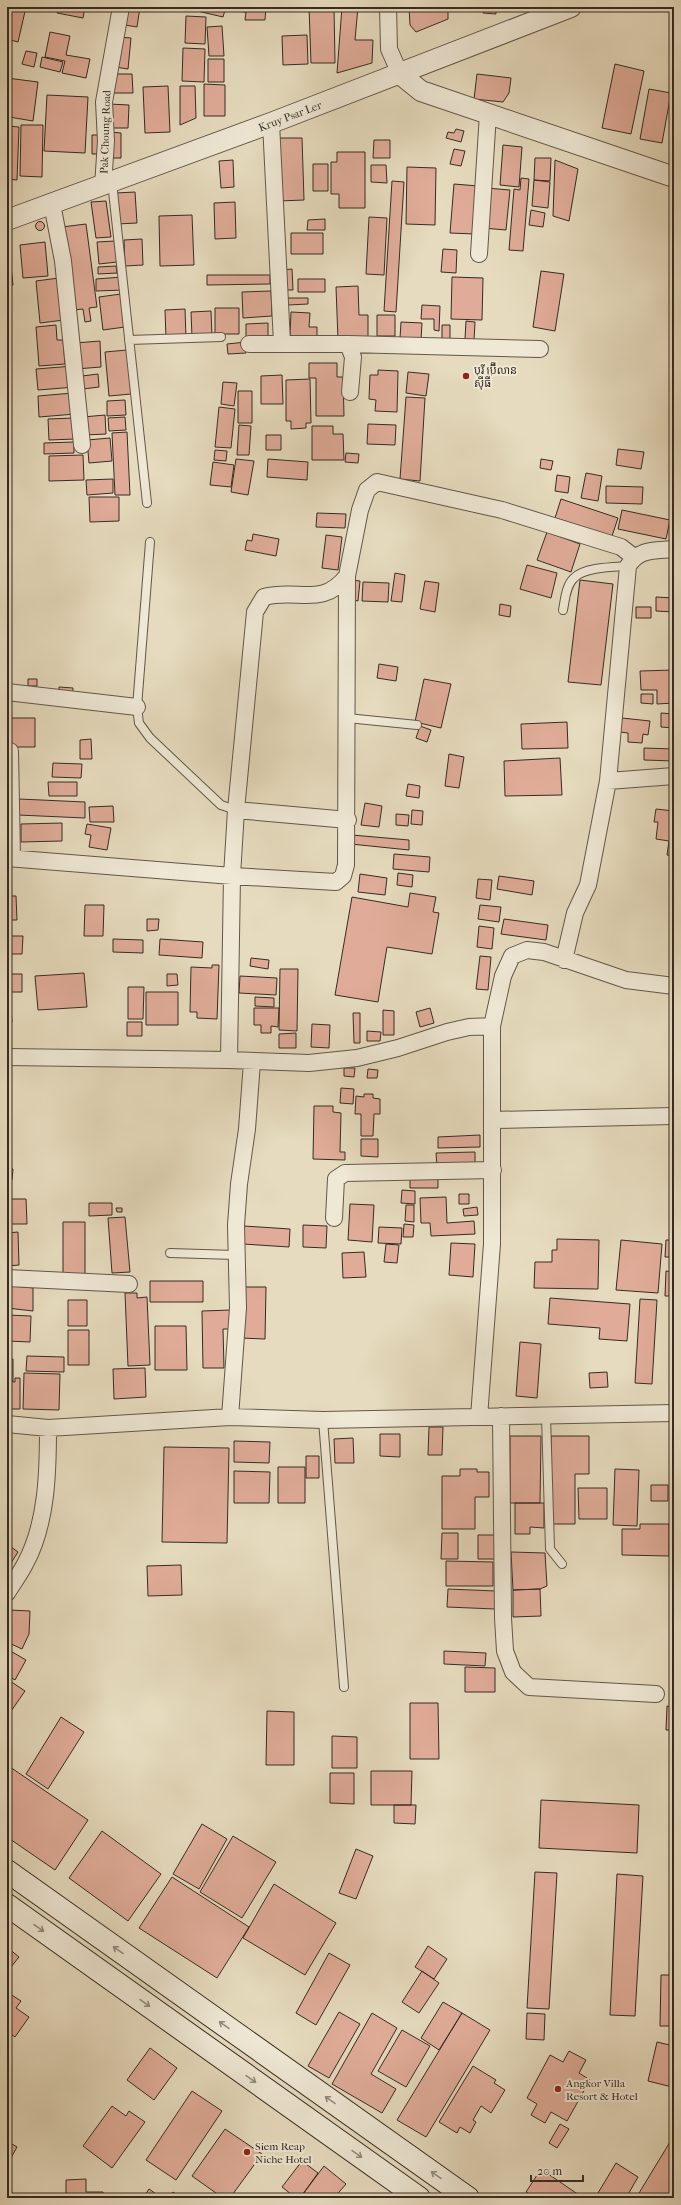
<svg xmlns="http://www.w3.org/2000/svg" width="681" height="2205" viewBox="0 0 681 2205" font-family="'IM FELL French Canon','Noto Sans Khmer',serif">
  <style>
    .building { fill: #e0ac99; stroke: #362b23 }
    .lines { fill: none; stroke-linecap: round; stroke-linejoin: round }
    .service-casing { stroke: #62574a; stroke-width: 10 }
    .minor-casing { stroke: #62574a; stroke-width: 18 }
    .tertiary-casing { stroke: #62574a; stroke-width: 22 }
    .secondary-casing { stroke: #362b23; stroke-width: 24 }
    .service { stroke: #efe8d5; stroke-width: 8 }
    .minor { stroke: #efe8d5; stroke-width: 16 }
    .tertiary { stroke: #efe8d5; stroke-width: 20 }
    .secondary { stroke: #efe8d5; stroke-width: 22 }
    .oneway { stroke: #928a7c }
    .poi-dot { fill: #8f2418; stroke: #efe8d5; stroke-width: 1.5 }
    .labels { text-anchor: middle; stroke-width: 4; stroke-linejoin: round; paint-order: stroke }
    .street-label { font-size: 11px; fill: #362b23; stroke: #efe8d5 }
    .poi-label { font-size: 11px; fill: #362b23; stroke: #efe8d5; text-anchor: start }
  </style>
  <rect width="100%" height="100%" fill="#e6dbbe"/>
  <filter id="stains"><feTurbulence type="fractalNoise" baseFrequency=".005" numOctaves="4"/><feColorMatrix values="0 0 0 0 .2 0 0 0 0 .09 0 0 0 0 .02 0 0 0 .5 -.17"/></filter>
  <radialGradient id="worn" r=".72"><stop offset=".6" stop-color="#630" stop-opacity="0"/><stop offset="1" stop-color="#630" stop-opacity=".3"/></radialGradient>
  <path class="building" d="M7,7H26L18,42L7,39Z
    M58,7H85L83,18L57,13Z
    M122,7H140L137,27L119,24Z
    M194,7H226L223,17L193,10Z
    M234,7H266L265,20H245L246,12L234,11Z
    M309,7H334L335,63H311Z
    M342,7H358L355,40H373L372,63L337,73Z
    M409,7H448V19L416,32L410,25Z
    M483,7H496V14L483,13Z
    M186,16L206,17L205,44L185,43Z
    M222,26L224,56H209L207,27Z
    M50,32L70,36L66,55L90,59L86,78L62,73L65,61L45,57Z
    M307,35L308,64L283,65L282,36Z
    M118,37L131,38L128,69L115,67Z
    M183,48L205,49L204,82L182,81Z
    M26,51L37,53L34,67L22,64Z
    M42,57L63,62L60,72L40,67Z
    M208,59H224V82H208Z
    M615,64L644,71L631,134L602,128Z
    M112,74H132L133,93H112Z
    M477,74L511,78L509,93L503,102L474,99Z
    M7,78L38,82L33,121L9,117L10,108L7,107Z
    M204,84L225,85V116H204Z
    M168,86L170,132L145,133L143,87Z
    M180,86H195L196,118L180,125Z
    M649,89L671,93L662,143L640,139Z
    M47,95L88,97L85,153L44,151Z
    M109,104L129,105L128,128H109Z
    M21,125H43L42,177L20,176Z
    M8,126L19,127L17,180L7,179Z
    M456,129L464,131L461,142L446,138L448,132L454,133Z
    M110,132L121,133V158H110Z
    M92,135H102V154H92Z
    M277,138H302L304,200L279,201Z
    M374,140H390V158H373Z
    M503,145L522,147L519,187L500,185Z
    M454,149L465,151L461,166L450,164Z
    M337,152H365V208H339V194H331V162H337Z
    M535,158H551L550,181L534,180Z
    M233,160L234,187L221,188L219,161Z
    M555,160L578,169L569,221L553,216Z
    M313,164H328V191H313Z
    M371,165H386L387,183L371,182Z
    M407,167L436,168L435,225L406,224Z
    M521,178L529,179L523,251L509,250L514,189L520,190Z
    M534,180L550,182L548,208L532,206Z
    M392,181L404,182L396,312L384,311Z
    M454,184L478,186L475,234L450,233Z
    M486,188L510,190L506,230L483,228Z
    M135,192L137,223L117,224L116,193Z
    M106,201L111,237L96,238L91,202Z
    M235,202L236,238L215,239L214,203Z
    M531,210L545,213L543,227L529,225Z
    M192,215L194,265L160,266L159,216Z
    M369,217L387,218L384,275L366,274Z
    M325,219V230H307L308,220Z
    M35.5 226a4.5 4.5 0 1 1 9 0a4.5 4.5 0 1 1-9 0Z
    M86,224L97,307L89,308L91,321L85,322L83,309L73,310L62,227Z
    M291,233H323V254H291Z
    M142,239L143,265L125,266L124,240Z
    M115,241L117,262L99,264L97,242Z
    M45,242L48,276L23,278L20,245Z
    M7,248H9L13,285L7,286Z
    M443,249L457,250L456,273L441,272Z
    M116,266L117,273L98,274V267Z
    M292,269L293,290H283L282,270Z
    M541,271L564,274L555,331L533,327Z
    M207,275H270V284L207,285Z
    M122,277L123,290L96,291V279Z
    M452,277L483,278L482,320L451,319Z
    M59,278L64,320L40,323L36,281Z
    M298,279H325V292H298Z
    M358,286L359,315H368V339L338,340L336,287Z
    M271,291L272,316L243,318L242,292Z
    M121,294L125,327L103,330L99,297Z
    M287,298H308V304L288,305Z
    M422,305L440,306L439,331L434,330V319H421Z
    M215,308H239V334H215Z
    M185,309L186,338H166L165,310Z
    M211,311L212,336L192,337L191,312Z
    M291,312L310,313L309,327H317V337L290,336Z
    M377,315H395V336H377Z
    M466,321L475,322L474,340L465,339Z
    M401,322L422,323L421,340L400,338Z
    M268,323V337L246,338V324Z
    M56,325L57,340H63L65,364L39,366L36,327Z
    M442,325H450V339H442Z
    M100,341L101,367L76,369L75,343Z
    M246,342V353L228,354L227,344Z
    M127,350L131,394L109,396L105,352Z
    M309,363H337V377H343L344,416H316V378H309Z
    M73,366L75,387L38,390L36,369Z
    M378,370L398,371L397,412L375,411L376,400L369,399L370,375H378Z
    M408,372L429,374L426,396L406,393Z
    M98,374L99,387L83,389L82,376Z
    M282,375L283,404H261V376Z
    M310,379L311,423H306V428L291,429V421H286V380Z
    M223,382L237,383L234,406L221,404Z
    M238,391H252V423H238Z
    M73,393L75,414L39,417L38,396Z
    M406,397L425,398L420,481L400,479Z
    M125,400L126,415L107,416V401Z
    M219,407L235,409L231,448L215,447Z
    M105,415L106,434L84,435L83,417Z
    M125,417L126,430L109,431L108,418Z
    M74,418L75,439L49,440L48,419Z
    M368,424L396,425L395,445L367,444Z
    M239,425L251,426L249,455H237Z
    M312,426H333V434H343L344,460H312Z
    M127,432L130,495H115L112,433Z
    M266,435H281V450H266Z
    M110,438L112,461L89,463L87,440Z
    M74,442V453L44,454V443Z
    M618,449L644,452L641,469L616,465Z
    M215,450L227,451L226,461L214,460Z
    M346,453L359,454L358,463L345,462Z
    M83,455L84,480L49,481V456Z
    M236,459L254,461L248,495L231,492Z
    M268,459L308,462L307,480L267,477Z
    M541,459L553,461L551,470L540,468Z
    M213,462L234,465L231,487L210,485Z
    M586,473L602,476L598,501L581,498Z
    M557,475L570,477L568,493L555,491Z
    M113,479V493L87,495L86,480Z
    M606,486L643,487L642,504L606,503Z
    M89,497H119V521L90,522Z
    M561,499L618,518L612,536L555,518Z
    M622,510L670,520L666,539L618,529Z
    M317,513L346,514L345,528L316,527Z
    M547,532L580,544L571,572L537,560Z
    M253,534L279,539L276,556L245,550L247,540L252,541Z
    M326,535L342,537L338,570L322,568Z
    M527,565L557,573L551,598L520,589Z
    M395,573L405,575L402,602L391,601Z
    M351,580L360,581L358,601L349,599Z
    M580,580L613,584L601,685L568,682Z
    M425,581L439,583L435,612L420,609Z
    M363,582L389,583L388,602L362,601Z
    M656,597L674,598V612L656,611Z
    M500,604L511,606L510,617L499,615Z
    M636,607H651V618H636Z
    M379,664L398,667L396,681L377,678Z
    M674,670V703L657,704V690H641L640,671Z
    M28,679H37V686H28Z
    M424,679L451,684L441,728L415,722Z
    M59,687L73,688L72,698L59,697Z
    M641,694H653V704L641,703Z
    M661,713L674,714V728L661,727Z
    M9,718H35V747H8Z
    M622,718L650,721L648,735L643,734L642,743L628,742V733L620,732Z
    M567,722L568,748L522,749L521,724Z
    M420,726L431,730L427,742L416,738Z
    M91,739L92,759H80V740Z
    M644,748L674,749V761L644,760Z
    M449,754L464,757L459,788L445,786Z
    M560,758L562,795L505,796L504,761Z
    M53,763L82,764L81,778L52,777Z
    M48,782H77V796H49Z
    M408,784L420,786L419,798L406,796Z
    M19,799L85,802V818L18,815Z
    M365,803L382,806L379,827L361,825Z
    M113,806L114,822H90L89,807Z
    M656,809L674,811V856L667,855L669,841L656,839L658,822H654Z
    M412,810L423,811L422,825L411,824Z
    M396,814L409,815L408,826L396,825Z
    M62,823V841L21,842V824Z
    M87,824L111,828L107,850L89,847L91,835L85,834Z
    M352,835L409,840V850L351,844Z
    M394,854L430,857L429,872L393,869Z
    M398,873L413,875L412,887L397,885Z
    M360,874L387,878L385,895L358,892Z
    M499,876L534,881L532,895L497,889Z
    M478,879L492,880L490,900L476,898Z
    M410,893L436,897L433,912L439,913L432,954L387,947L378,1002L335,995L352,897L408,907Z
    M7,896H16L17,920H8Z
    M85,905H104L103,936H84Z
    M480,905L501,907L499,922L478,919Z
    M147,919H159L158,930L147,931Z
    M504,919L548,925L546,940L501,934Z
    M479,926L494,928L492,949L477,947Z
    M7,936H23L22,954H7Z
    M113,939L143,940V953L113,952Z
    M160,939L203,942L202,958L159,955Z
    M480,956L491,957L488,990L476,989Z
    M251,958L269,960L268,969L250,966Z
    M212,965H219L217,1019L197,1018V1012H190L191,967L212,968Z
    M280,969H298L297,1031L279,1030Z
    M84,973L87,1007L38,1010L35,976Z
    M7,974H22V992H7Z
    M167,974H177L178,985L167,986Z
    M240,976L277,978L276,995L239,993Z
    M128,987H144L143,1019H128Z
    M146,992H178V1025H146Z
    M255,997L274,998V1007L255,1006Z
    M254,1008H279L278,1027L271,1026V1033H261V1025H254Z
    M430,1008L434,1023L420,1027L416,1012Z
    M11,1009L12,1022H7V1010Z
    M383,1010L394,1011V1035H383Z
    M353,1013H360V1043H354Z
    M127,1022H142V1036H127Z
    M312,1024L330,1025L329,1048L311,1047Z
    M367,1031L381,1032L380,1041H367Z
    M296,1033V1048H279V1034Z
    M344,1068H355L354,1077L344,1076Z
    M368,1069L378,1070L377,1078H367Z
    M341,1088L354,1089L353,1104L340,1103Z
    M364,1094H373V1098L380,1099V1114H374L373,1136H361V1114H355L356,1096L364,1097Z
    M314,1106H333V1112L341,1113L340,1152H345V1160L313,1159Z
    M480,1135V1147L438,1148V1137Z
    M361,1139H378V1157L361,1156Z
    M475,1152V1166H437L436,1153Z
    M7,1169H13L12,1180L7,1179Z
    M410,1177H438V1188H410Z
    M402,1190L415,1191V1204L401,1203Z
    M459,1194H469V1204H459Z
    M446,1197L447,1223L474,1221L475,1234L431,1236L430,1223H421L420,1198Z
    M7,1199H26L27,1224H7Z
    M89,1203H112V1215L89,1216Z
    M350,1204L374,1205L372,1242L348,1240Z
    M406,1205H414V1222L405,1221Z
    M477,1207L478,1215L464,1216L463,1209Z
    M116,1208H122V1212H117Z
    M125,1217L130,1272L112,1273L108,1218Z
    M63,1222H85V1276H63Z
    M404,1224L414,1225L413,1237H403Z
    M303,1225L327,1226L326,1248L303,1247Z
    M244,1226L290,1229L289,1247L243,1244Z
    M379,1227L402,1228L401,1244L378,1243Z
    M18,1232L19,1265L7,1266V1233Z
    M557,1239L599,1240L598,1289L534,1288L535,1262H552V1250H557Z
    M621,1240L662,1244L658,1293L616,1290Z
    M666,1240H674V1257H665Z
    M451,1243L475,1244L473,1277L449,1275Z
    M386,1244L399,1245L397,1263L384,1262Z
    M364,1252L366,1277L343,1278L342,1253Z
    M666,1271L674,1272V1296H665Z
    M150,1281H203V1302H150Z
    M7,1285L33,1288V1311L7,1308Z
    M241,1287H266L265,1339L240,1338Z
    M125,1293H137V1298L147,1297L150,1365L128,1366Z
    M550,1298L630,1304L627,1341L599,1339L600,1328L548,1324Z
    M640,1299L657,1300L652,1384L635,1383Z
    M68,1300H87V1326H68Z
    M231,1310L232,1329H223L224,1368H203L202,1311Z
    M7,1315L31,1316L30,1342L7,1341Z
    M155,1326H186L187,1370H155Z
    M68,1330H89V1365H68Z
    M520,1342L541,1344L537,1398L516,1396Z
    M27,1356L64,1357V1372L26,1371Z
    M13,1359V1381H7V1360Z
    M145,1368L146,1397L114,1399L113,1369Z
    M607,1372L608,1387L590,1388L589,1373Z
    M24,1373L60,1374L59,1410L23,1409Z
    M15,1378H20V1409H7V1381L15,1382Z
    M429,1427H443L442,1455H428Z
    M380,1434H400V1457L380,1456Z
    M510,1436H541L540,1503H510Z
    M551,1436H589V1474H575V1524H552Z
    M353,1438L354,1463H335L334,1439Z
    M234,1441L270,1442L269,1463L234,1462Z
    M164,1447L229,1448L227,1543L162,1542Z
    M306,1456H319V1478H306Z
    M278,1467H305V1503H278Z
    M460,1469H477V1472H489V1497H475V1529H442V1476H460Z
    M615,1469L639,1470L637,1526L613,1525Z
    M234,1471L270,1472L269,1503H234Z
    M651,1485H668V1501H651Z
    M578,1488H607V1519H579Z
    M515,1503H544V1528L530,1527V1534H515Z
    M640,1524H669V1556L622,1555V1529H640Z
    M442,1533H458V1559H441Z
    M478,1535H495V1559H478Z
    M7,1544L18,1552L7,1569Z
    M511,1552L545,1553L547,1586L540,1589L513,1590Z
    M446,1561L493,1562V1586H446Z
    M181,1565L182,1595L148,1596L147,1566Z
    M448,1589L496,1591L495,1609L447,1607Z
    M540,1589L541,1616L513,1617V1590Z
    M9,1610L30,1611L29,1634L22,1649L7,1642V1614Z
    M7,1649L26,1660L15,1680L7,1675Z
    M444,1651L486,1653L485,1666L444,1664Z
    M465,1667L495,1668V1692H465Z
    M7,1679L25,1691L7,1717Z
    M410,1703H438L439,1759H410Z
    M667,1706L674,1707V1730H666Z
    M267,1711L294,1712V1765H266Z
    M61,1717L84,1732L48,1789L26,1774Z
    M332,1736L357,1737V1768H332Z
    M7,1765L88,1820L55,1870L7,1837Z
    M371,1771H412L411,1805H371Z
    M330,1773H354V1804L330,1803Z
    M541,1800L639,1805L637,1853L539,1848Z
    M394,1805H416L415,1824L394,1823Z
    M202,1824L227,1839L199,1889L173,1874Z
    M672,1825H674V1861H671Z
    M102,1831L161,1874L128,1921L69,1878Z
    M233,1836L276,1862L242,1918L200,1892Z
    M356,1849L373,1856L356,1899L339,1893Z
    M535,1872L557,1873L549,2009L527,2008Z
    M617,1874L643,1876L635,2016L610,2015Z
    M172,1877L249,1927L217,1978L139,1928Z
    M274,1884L336,1923L305,1975L243,1938Z
    M428,1946L447,1959L434,1979L415,1967Z
    M8,1948L19,1957L7,1972V1948Z
    M329,1953L350,1965L316,2025L296,2013Z
    M422,1971L439,1983L419,2013L402,2002Z
    M661,1975H674V2026H660Z
    M7,1992L21,2001L16,2008L29,2017L15,2037L7,2031Z
    M443,2002L462,2013L439,2050L421,2038Z
    M339,2012L360,2024L329,2078L308,2066Z
    M372,2013L397,2028L371,2074L396,2089L382,2113L332,2084Z
    M462,2013L490,2030L426,2137L397,2120Z
    M527,2013L545,2014L544,2040L526,2039Z
    M402,2030L430,2046L406,2087L378,2071Z
    M657,2042L674,2046L672,2087L648,2081Z
    M150,2048L177,2068L154,2100L127,2080Z
    M569,2051L586,2060L579,2073L590,2080L567,2121L551,2112L545,2123L531,2115L537,2104L527,2098L550,2055L563,2062Z
    M473,2066L496,2080L494,2083L505,2090L491,2113L481,2106L473,2120L476,2122L470,2133L460,2127L457,2133L439,2122Z
    M192,2091L222,2111L176,2180L146,2160Z
    M112,2106L126,2116L129,2111L145,2122L112,2168L83,2146Z
    M560,2124L569,2129L557,2148L549,2143Z
    M225,2129L262,2154L230,2198H223L192,2176Z
    M7,2141L17,2147L7,2165Z
    M670,2142L674,2144V2198H636Z
    M302,2161L318,2173L300,2198H296L282,2187Z
    M616,2163L638,2177L626,2198H595Z
    M324,2166L346,2184L334,2198H300Z
    M541,2169L579,2195L577,2198H535L526,2192Z
    M86,2179V2192H103V2198H66V2180Z
    M149,2189L162,2198H143Z
    M173,2192L181,2198H168Z"/>
  <g class="lines">
    <defs>
      <path id="service" d="M112,182L147,503
        M129,340L221,337
        M150,542L137,707L139,723L150,738L221,805L236,810
        M563,610C565,600 566,585 574,578C584,567 614,567 628,566
        M347,718L417,725
        M170,1253L235,1255
        M546,1416L550,1549L562,1564
        M323,1420L344,1687"/>
      <path id="minor" d="M388,7L389,49L400,74
        M271,123L282,343
        M103,186L106,141L104,102L121,7
        M52,204L63,261L82,445
        M479,254L488,114
        M249,344H348L353,357L350,392
        M348,344L540,349
        M7,692L137,707
        M10,751L12,858
        M608,781L674,776
        M236,810L348,820
        M7,858L232,876L336,882L343,876L346,865L347,576L360,510L367,490L377,482L502,510L621,547L634,557
        M564,960L575,913L588,885L608,781L628,566C639,548 655,551 674,549
        M7,1057L229,1060L309,1063L357,1058L398,1048L447,1032L469,1027L492,1026
        M229,1060L232,876L236,810L255,612L264,597C298,588 322,608 347,576
        M493,1120L674,1116
        M334,1218L336,1179L345,1173L493,1170
        M7,1278L129,1284
        M501,1416L503,1618L505,1651L513,1672L529,1687L656,1694
        M230,1417L238,1308L236,1225L239,1184L247,1129L252,1062
        M479,1417L492,1244V1026L503,976L512,956L527,950L544,952L626,980L674,986
        M7,1424L48,1428L230,1417L323,1420L674,1413
        M7,1593C13,1583 20,1574 25,1564C47,1524 48,1472 48,1428"/>
      <path id="tertiary" d="M400,74L421,91L674,177
        M7,220L271,123L571,7"/>
      <path id="secondary" d="M7,1871L468,2198
        M7,1905L419,2198"/>
    </defs>
    <use href="#service" class="service-casing"/>
    <use href="#minor" class="minor-casing"/>
    <use href="#tertiary" class="tertiary-casing"/>
    <use href="#secondary" class="secondary-casing"/>
    <use href="#service" class="service"/>
    <use href="#minor" class="minor"/>
    <use href="#tertiary" class="tertiary"/>
    <use href="#secondary" class="secondary"/>
  </g>
  <defs><path id="oneway-shaft" d="M-6 0H5M1.5-3L5.5 0L1.5 3" fill="none" stroke-width="1.6" stroke-linecap="round" stroke-linejoin="round"/></defs>
  <g class="oneway">
    <use href="#oneway-shaft" transform="translate(39 1928) rotate(35)"/>
    <use href="#oneway-shaft" transform="translate(118 1950) rotate(-145)"/>
    <use href="#oneway-shaft" transform="translate(145 2003) rotate(35)"/>
    <use href="#oneway-shaft" transform="translate(224 2025) rotate(-145)"/>
    <use href="#oneway-shaft" transform="translate(251 2079) rotate(35)"/>
    <use href="#oneway-shaft" transform="translate(330 2100) rotate(-145)"/>
    <use href="#oneway-shaft" transform="translate(357 2154) rotate(35)"/>
    <use href="#oneway-shaft" transform="translate(436 2175) rotate(-145)"/>
  </g>
  <g class="poi-dot">
    <circle cx="466" cy="376" r="4"/>
    <circle cx="558" cy="2089" r="4"/>
    <circle cx="247" cy="2152" r="4"/>
  </g>
  <g class="labels">
    <g class="street-label">
      <text transform="translate(290 116) rotate(-21)" y="4">Kruy Psar Ler</text>
      <text transform="translate(105 132) rotate(-88)" y="4">Pak Choung Road</text>
    </g>
    <g class="poi-label">
      <text x="474" y="374">បុរី ប្រ៊ីលាន<tspan x="474" dy="13">សុីធី</tspan></text>
      <text x="566" y="2087">Angkor Villa<tspan x="566" dy="13">Resort &amp; Hotel</tspan></text>
      <text x="255" y="2150">Siem Reap<tspan x="255" dy="13">Niche Hotel</tspan></text>
    </g>
  </g>
  <rect width="681" height="2205" fill="none" stroke="#e6dbbe" stroke-width="24"/>
  <rect x="8" y="8" width="665" height="2189" fill="none" stroke="#362b23" stroke-width="2"/>
  <rect x="12" y="12" width="657" height="2181" fill="none" stroke="#362b23"/>
  <path d="M531 2175v6h52v-6" fill="none" stroke="#362b23" stroke-width="2"/>
  <text x="537" y="2175" font-size="12" fill="#362b23" stroke="#efe8d5" stroke-width="3" paint-order="stroke">20 m</text>
  <rect width="100%" height="100%" filter="url(#stains)"/>
  <rect width="100%" height="100%" fill="url(#worn)"/>
</svg>
